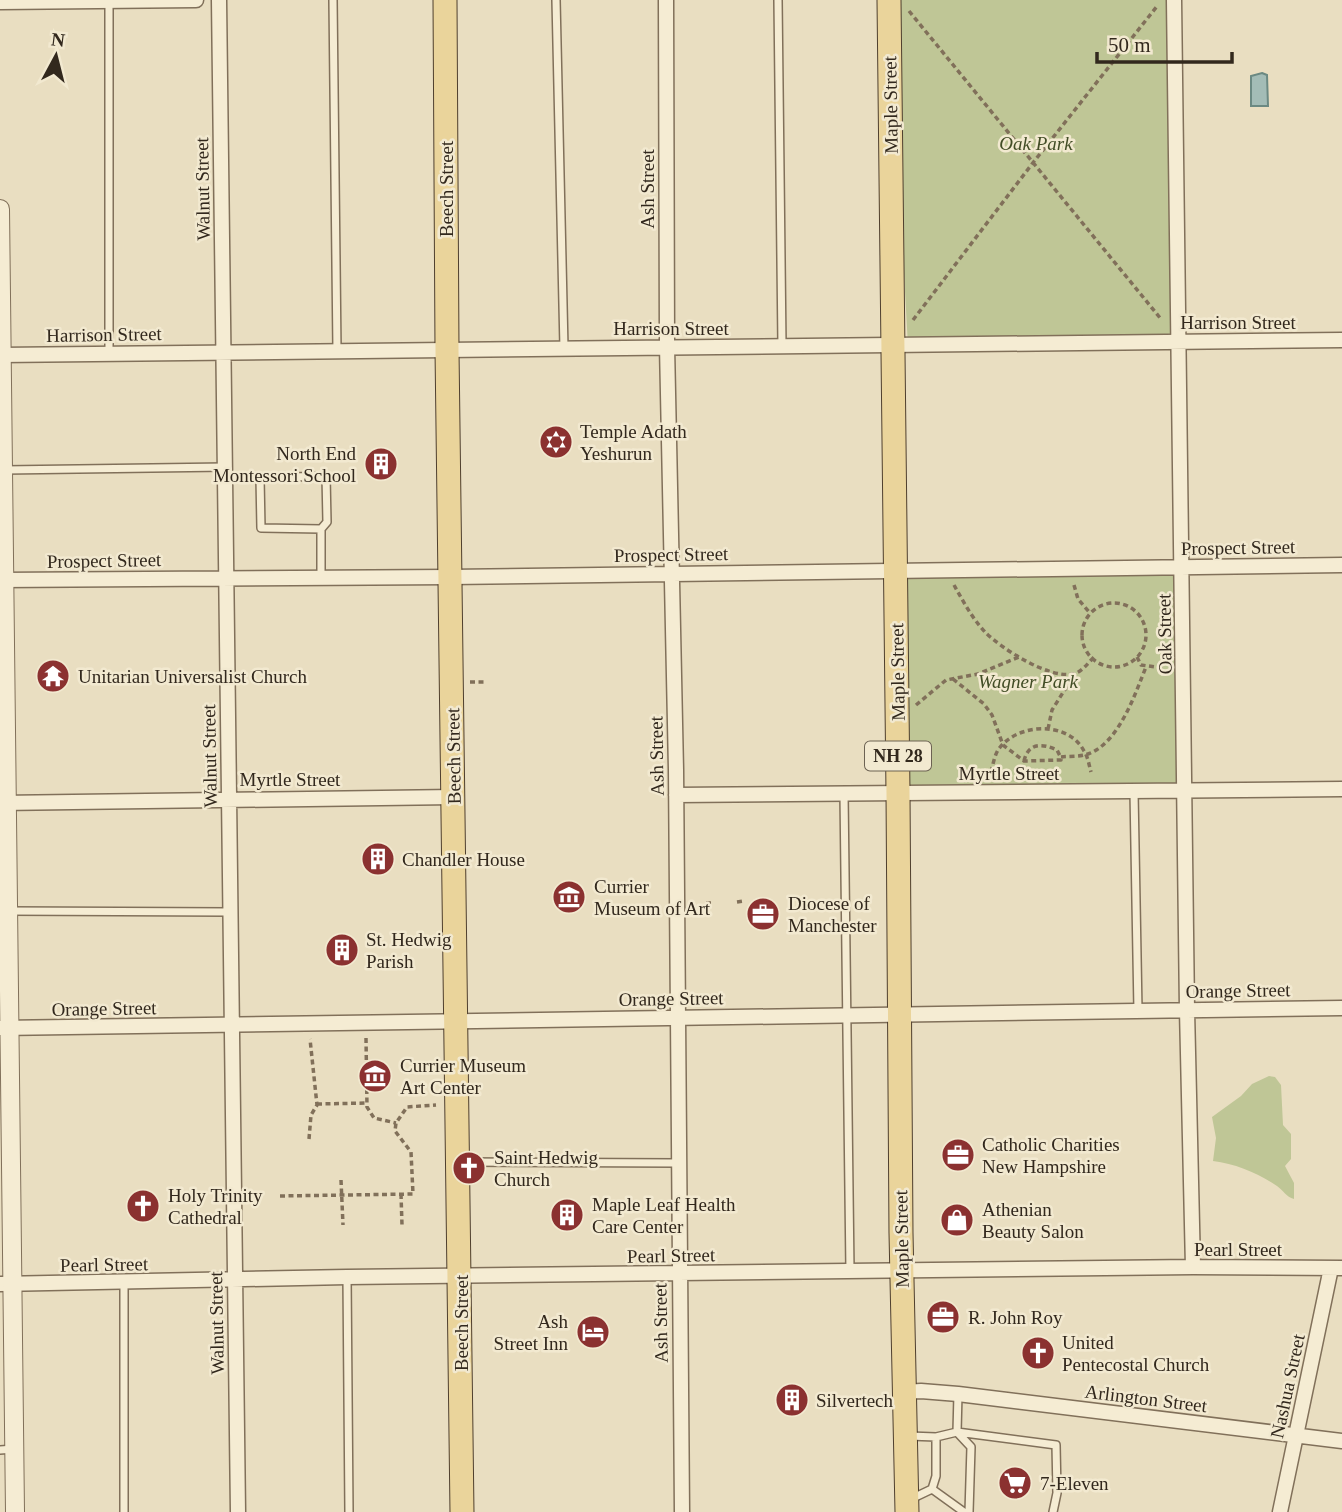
<svg xmlns="http://www.w3.org/2000/svg" width="1342" height="1512" viewBox="0 0 1342 1512" font-family="'Times New Roman',serif">
  <style>
    .green { fill: #bfc696 }
    .water { fill: #a3bcb6; stroke: #6b8982; stroke-width: 2 }
    .lines { fill: none; stroke-linecap: round; stroke-linejoin: round }
    .service-casing { stroke: #81705a; stroke-width: 10 }
    .minor-casing { stroke: #81705a; stroke-width: 17 }
    .tertiary-casing { stroke: #81705a; stroke-width: 20 }
    .primary-casing { stroke: #4f3f2e; stroke-width: 25 }
    .path { stroke: #81705a; stroke-width: 3.5; stroke-dasharray: 5 3.5; stroke-linecap: butt }
    .service { stroke: #f5ecd3; stroke-width: 7 }
    .minor { stroke: #f5ecd3; stroke-width: 14 }
    .tertiary { stroke: #f5ecd3; stroke-width: 18 }
    .primary { stroke: #ead49b; stroke-width: 23 }
    .labels { text-anchor: middle; stroke-width: 5; stroke-linejoin: round; paint-order: stroke }
    .shield { fill: #f2e9d0; stroke: #6c6253; stroke-width: 2 }
    .shield-label { font-size: 18px; font-weight: bold; fill: #32281d }
    .street-label { font-size: 19px; fill: #32281d; stroke: #f2e9d0 }
    .park-label { font-size: 19px; font-style: italic; fill: #424d26; stroke: #f2e9d0 }
    .poi-label { font-size: 19px; fill: #32281d; stroke: #f2e9d0; text-anchor: start }
  </style>
  <rect width="100%" height="100%" fill="#e9dec1"/>
  <path class="green" d="M889,0H1174L1178,340L908,346Z
    M1183,566L1185,791L898,793L896,570Z
    M1269,1076L1275,1077L1281,1085L1283,1125L1291,1134V1159L1285,1166L1294,1183V1199C1286,1197 1283,1190 1277,1186C1258,1173 1236,1164 1213,1161L1216,1138L1212,1117L1241,1096L1252,1084Z"/>
  <path class="water" d="M1262,73L1267,75L1268,106H1251V76Z"/>
  <g class="lines">
    <defs>
      <path id="service" d="M333,0L337,351
        M556,0L564,348
        M778,0L782,346
        M109,354V1
        M4,470L226,467
        M321,529L261,528L260,478L326,476L327,522L321,529V577
        M1134,792L1138,1011
        M844,794L850,1271
        M7,911L230,912
        M462,1162L678,1163
        M347,1277L349,1512
        M124,1283V1512
        M958,1394L957,1432L971,1447L969,1512
        M909,1436L936,1437L957,1432L1056,1445L1057,1493L1053,1512
        M0,1450L14,1449
        M932,1489L964,1512
        M911,1499L932,1489L936,1476V1437"/>
      <path id="minor" d="M219,0L238,1512
        M666,0L667,346L676,770L682,1512
        M1174,0L1187,1010L1193,1267
        M0,2L196,0
        M0,355L1342,340
        M0,580L450,577L1342,565
        M676,795L1342,789
        M0,803L454,797
        M0,1028L1342,1008
        M0,1284L347,1277L1193,1267L1342,1268
        M903,1392L921,1391L958,1394L1342,1441
        M1280,1512L1331,1268"/>
      <path id="tertiary" d="M0,209L15,1512"/>
      <path id="primary" d="M445,0L447,350L462,1512
        M889,0L898,793L901,1233L907,1512"/>
    </defs>
    <use href="#service" class="service-casing"/>
    <use href="#minor" class="minor-casing"/>
    <use href="#tertiary" class="tertiary-casing"/>
    <use href="#primary" class="primary-casing"/>
    <path class="path" d="M909,11L1161,319
      M913,320L1032,164L1158,5
      M954,585C963,601 972,618 985,632C1001,648 1048,679 1073,674C1082,672 1087,664 1094,657
      M1074,585L1078,599L1090,613
      M1082 635a32 32 0 1 1 64 0a32 32 0 1 1-64 0Z
      M1137,657L1141,665L1163,668
      M953,679L984,704L992,715L1003,745L1024,761L1061,760L1060,757C1069,756 1080,757 1088,754C1119,743 1135,694 1146,667
      M470,682H487
      M916,705L946,680L978,674L1019,657
      M1048,729L1052,710L1069,683L1071,674
      M1024,761C1028,743 1042,743 1057,750L1060,756
      M991,772C993,765 994,757 998,750C1016,723 1068,720 1084,751C1088,757 1089,765 1091,772
      M737,902L744,901
      M706,903H713
      M366,1038L367,1107L374,1118L396,1123
      M317,1104L367,1103
      M309,1139L311,1115L317,1105L310,1039
      M341,1180L343,1225
      M401,1194L402,1225
      M280,1196L413,1194L411,1152L395,1131L396,1123L407,1107L436,1105"/>
    <use href="#service" class="service"/>
    <use href="#minor" class="minor"/>
    <use href="#tertiary" class="tertiary"/>
    <use href="#primary" class="primary"/>
  </g>
  <defs>
    <symbol id="synagogue-disc" viewBox="-11 -11 22 22"><circle r="9.5" fill="#8b3130" stroke="#f2e9d0"/><path d="M0-6.5L5.6 3.2H-5.6ZM0 6.5L5.6-3.2H-5.6Z" fill="#fff"/></symbol>
    <symbol id="building-disc" viewBox="-11 -11 22 22"><circle r="9.5" fill="#8b3130" stroke="#f2e9d0"/><path d="M-4-6H4V6H1V3H-1V6H-4ZM-2.5-4.3h1.7v1.8h-1.7ZM.8-4.3h1.7v1.8H.8ZM-2.5-1h1.7V.8h-1.7ZM.8-1h1.7V.8H.8Z" fill="#fff"/></symbol>
    <symbol id="temple-disc" viewBox="-11 -11 22 22"><circle r="9.5" fill="#8b3130" stroke="#f2e9d0"/><path d="M0-6L5-2H3V0L6.5 2.5H4V6H1.5V3h-3V6H-4V2.5H-6.5L-3 0V-2H-5Z" fill="#fff"/></symbol>
    <symbol id="museum-disc" viewBox="-11 -11 22 22"><circle r="9.5" fill="#8b3130" stroke="#f2e9d0"/><path d="M0-6L6-3V-2H-6V-3ZM-5-1h2V3h-2ZM-1-1h2V3h-2ZM3-1h2V3H3ZM-6 4H6V6H-6Z" fill="#fff"/></symbol>
    <symbol id="office-disc" viewBox="-11 -11 22 22"><circle r="9.5" fill="#8b3130" stroke="#f2e9d0"/><path d="M-6-3h4V-5.5h4V-3h4V5H-6ZM-1-4.5V-3h2v-1.5ZM-6 0V1H6V0Z" fill="#fff"/></symbol>
    <symbol id="church-disc" viewBox="-11 -11 22 22"><circle r="9.5" fill="#8b3130" stroke="#f2e9d0"/><path d="M-1.2-6h2.4v3.5h3.3v2.4h-3.3V6h-2.4V-.1h-3.3v-2.4h3.3Z" fill="#fff"/></symbol>
    <symbol id="shop-disc" viewBox="-11 -11 22 22"><circle r="9.5" fill="#8b3130" stroke="#f2e9d0"/><path d="M-5-2.5h2.3a2.7 3.5 0 0 1 5.4 0H5L5.5 6h-11ZM-1.5-2.5h3a1.5 2.3 0 0 0-3 0Z" fill="#fff"/></symbol>
    <symbol id="hotel-disc" viewBox="-11 -11 22 22"><circle r="9.5" fill="#8b3130" stroke="#f2e9d0"/><path d="M-6-4.5h1.5V1H6V5H4.5V3h-9V5H-6ZM-4 0a1.8 1.8 0 1 1 3.6 0ZM.5 0V-2.5h3Q6-2.5 6 0Z" fill="#fff"/></symbol>
    <symbol id="supermarket-disc" viewBox="-11 -11 22 22"><circle r="9.5" fill="#8b3130" stroke="#f2e9d0"/><path d="M-6-5.5h2.5l.6 2H6L4.5 2H-2.5L-4.4-4H-6ZM-1.5 3.2a1.3 1.3 0 1 0 .1 0ZM3 3.2a1.3 1.3 0 1 0 .1 0Z" fill="#fff"/></symbol>
  </defs>
  <g fill-rule="evenodd">
    <use href="#synagogue-disc" x="537" y="423" width="38" height="38"/>
    <use href="#building-disc" x="362" y="445" width="38" height="38"/>
    <use href="#temple-disc" x="34" y="657" width="38" height="38"/>
    <use href="#building-disc" x="359" y="840" width="38" height="38"/>
    <use href="#museum-disc" x="550" y="878" width="38" height="38"/>
    <use href="#office-disc" x="744" y="895" width="38" height="38"/>
    <use href="#building-disc" x="323" y="931" width="38" height="38"/>
    <use href="#museum-disc" x="356" y="1057" width="38" height="38"/>
    <use href="#office-disc" x="939" y="1136" width="38" height="38"/>
    <use href="#church-disc" x="450" y="1149" width="38" height="38"/>
    <use href="#church-disc" x="124" y="1187" width="38" height="38"/>
    <use href="#building-disc" x="548" y="1196" width="38" height="38"/>
    <use href="#shop-disc" x="938" y="1201" width="38" height="38"/>
    <use href="#office-disc" x="924" y="1298" width="38" height="38"/>
    <use href="#hotel-disc" x="574" y="1313" width="38" height="38"/>
    <use href="#church-disc" x="1019" y="1334" width="38" height="38"/>
    <use href="#building-disc" x="773" y="1381" width="38" height="38"/>
    <use href="#supermarket-disc" x="996" y="1464" width="38" height="38"/>
  </g>
  <g class="labels">
    <rect class="shield" x="865" y="741.5" width="66" height="29" rx="5"/>
    <g class="shield-label">
      <text x="898" y="762">NH 28</text>
    </g>
    <g class="street-label">
      <text transform="translate(890 105) rotate(-91)" y="7">Maple Street</text>
      <text transform="translate(202 189) rotate(-91)" y="7">Walnut Street</text>
      <text transform="translate(446 189) rotate(-90)" y="7">Beech Street</text>
      <text transform="translate(647 189) rotate(-90)" y="7">Ash Street</text>
      <text x="1238" y="329">Harrison Street</text>
      <text x="671" y="335">Harrison Street</text>
      <text transform="translate(104 334) rotate(-1)" y="7">Harrison Street</text>
      <text transform="translate(1238 547) rotate(-1)" y="7">Prospect Street</text>
      <text transform="translate(671 554) rotate(-1)" y="7">Prospect Street</text>
      <text transform="translate(104 560) rotate(-1)" y="7">Prospect Street</text>
      <text transform="translate(1164 634) rotate(-91)" y="7">Oak Street</text>
      <text transform="translate(897 672) rotate(-91)" y="7">Maple Street</text>
      <text transform="translate(209 756) rotate(-91)" y="7">Walnut Street</text>
      <text transform="translate(453 756) rotate(-91)" y="7">Beech Street</text>
      <text transform="translate(656 756) rotate(-91)" y="7">Ash Street</text>
      <text x="1009" y="780">Myrtle Street</text>
      <text x="290" y="786">Myrtle Street</text>
      <text transform="translate(1238 990) rotate(-1)" y="7">Orange Street</text>
      <text transform="translate(671 998) rotate(-1)" y="7">Orange Street</text>
      <text transform="translate(104 1008) rotate(-1)" y="7">Orange Street</text>
      <text transform="translate(901 1239) rotate(-91)" y="7">Maple Street</text>
      <text x="1238" y="1256">Pearl Street</text>
      <text transform="translate(671 1255) rotate(-1)" y="7">Pearl Street</text>
      <text transform="translate(104 1264) rotate(-1)" y="7">Pearl Street</text>
      <text transform="translate(216 1323) rotate(-91)" y="7">Walnut Street</text>
      <text transform="translate(461 1323) rotate(-90)" y="7">Beech Street</text>
      <text transform="translate(660 1323) rotate(-91)" y="7">Ash Street</text>
      <text transform="translate(1287 1386) rotate(-78)" y="7">Nashua Street</text>
      <text transform="translate(1146 1398) rotate(7)" y="7">Arlington Street</text>
    </g>
    <g class="park-label">
      <text x="1036" y="150">Oak Park</text>
      <text x="1028" y="688">Wagner Park</text>
    </g>
    <g class="poi-label">
      <text x="580" y="438">Temple Adath<tspan x="580" dy="22">Yeshurun</tspan></text>
      <text x="356" y="460" text-anchor="end">North End<tspan x="356" dy="22">Montessori School</tspan></text>
      <text x="78" y="683">Unitarian Universalist Church</text>
      <text x="402" y="866">Chandler House</text>
      <text x="594" y="893">Currier<tspan x="594" dy="22">Museum of Art</tspan></text>
      <text x="788" y="910">Diocese of<tspan x="788" dy="22">Manchester</tspan></text>
      <text x="366" y="946">St. Hedwig<tspan x="366" dy="22">Parish</tspan></text>
      <text x="400" y="1072">Currier Museum<tspan x="400" dy="22">Art Center</tspan></text>
      <text x="982" y="1151">Catholic Charities<tspan x="982" dy="22">New Hampshire</tspan></text>
      <text x="494" y="1164">Saint Hedwig<tspan x="494" dy="22">Church</tspan></text>
      <text x="168" y="1202">Holy Trinity<tspan x="168" dy="22">Cathedral</tspan></text>
      <text x="592" y="1211">Maple Leaf Health<tspan x="592" dy="22">Care Center</tspan></text>
      <text x="982" y="1216">Athenian<tspan x="982" dy="22">Beauty Salon</tspan></text>
      <text x="968" y="1324">R. John Roy</text>
      <text x="568" y="1328" text-anchor="end">Ash<tspan x="568" dy="22">Street Inn</tspan></text>
      <text x="1062" y="1349">United<tspan x="1062" dy="22">Pentecostal Church</tspan></text>
      <text x="816" y="1407">Silvertech</text>
      <text x="1040" y="1490">7-Eleven</text>
    </g>
  </g>
  <g transform="translate(56 56) rotate(7)" stroke="#f2e9d0" stroke-width="5" paint-order="stroke">
  <path d="M0-5L12 26L0 18L-12 26Z" fill="#32281d"/>
  <text y="-10" font-size="19" font-weight="bold" text-anchor="middle" fill="#32281d">N</text>
  </g>
  <path d="M1097 52v10h135v-10" fill="none" stroke="#32281d" stroke-width="3.5"/>
  <text x="1108" y="52" font-size="21" fill="#32281d" stroke="#f2e9d0" stroke-width="5" paint-order="stroke">50 m</text>
</svg>
